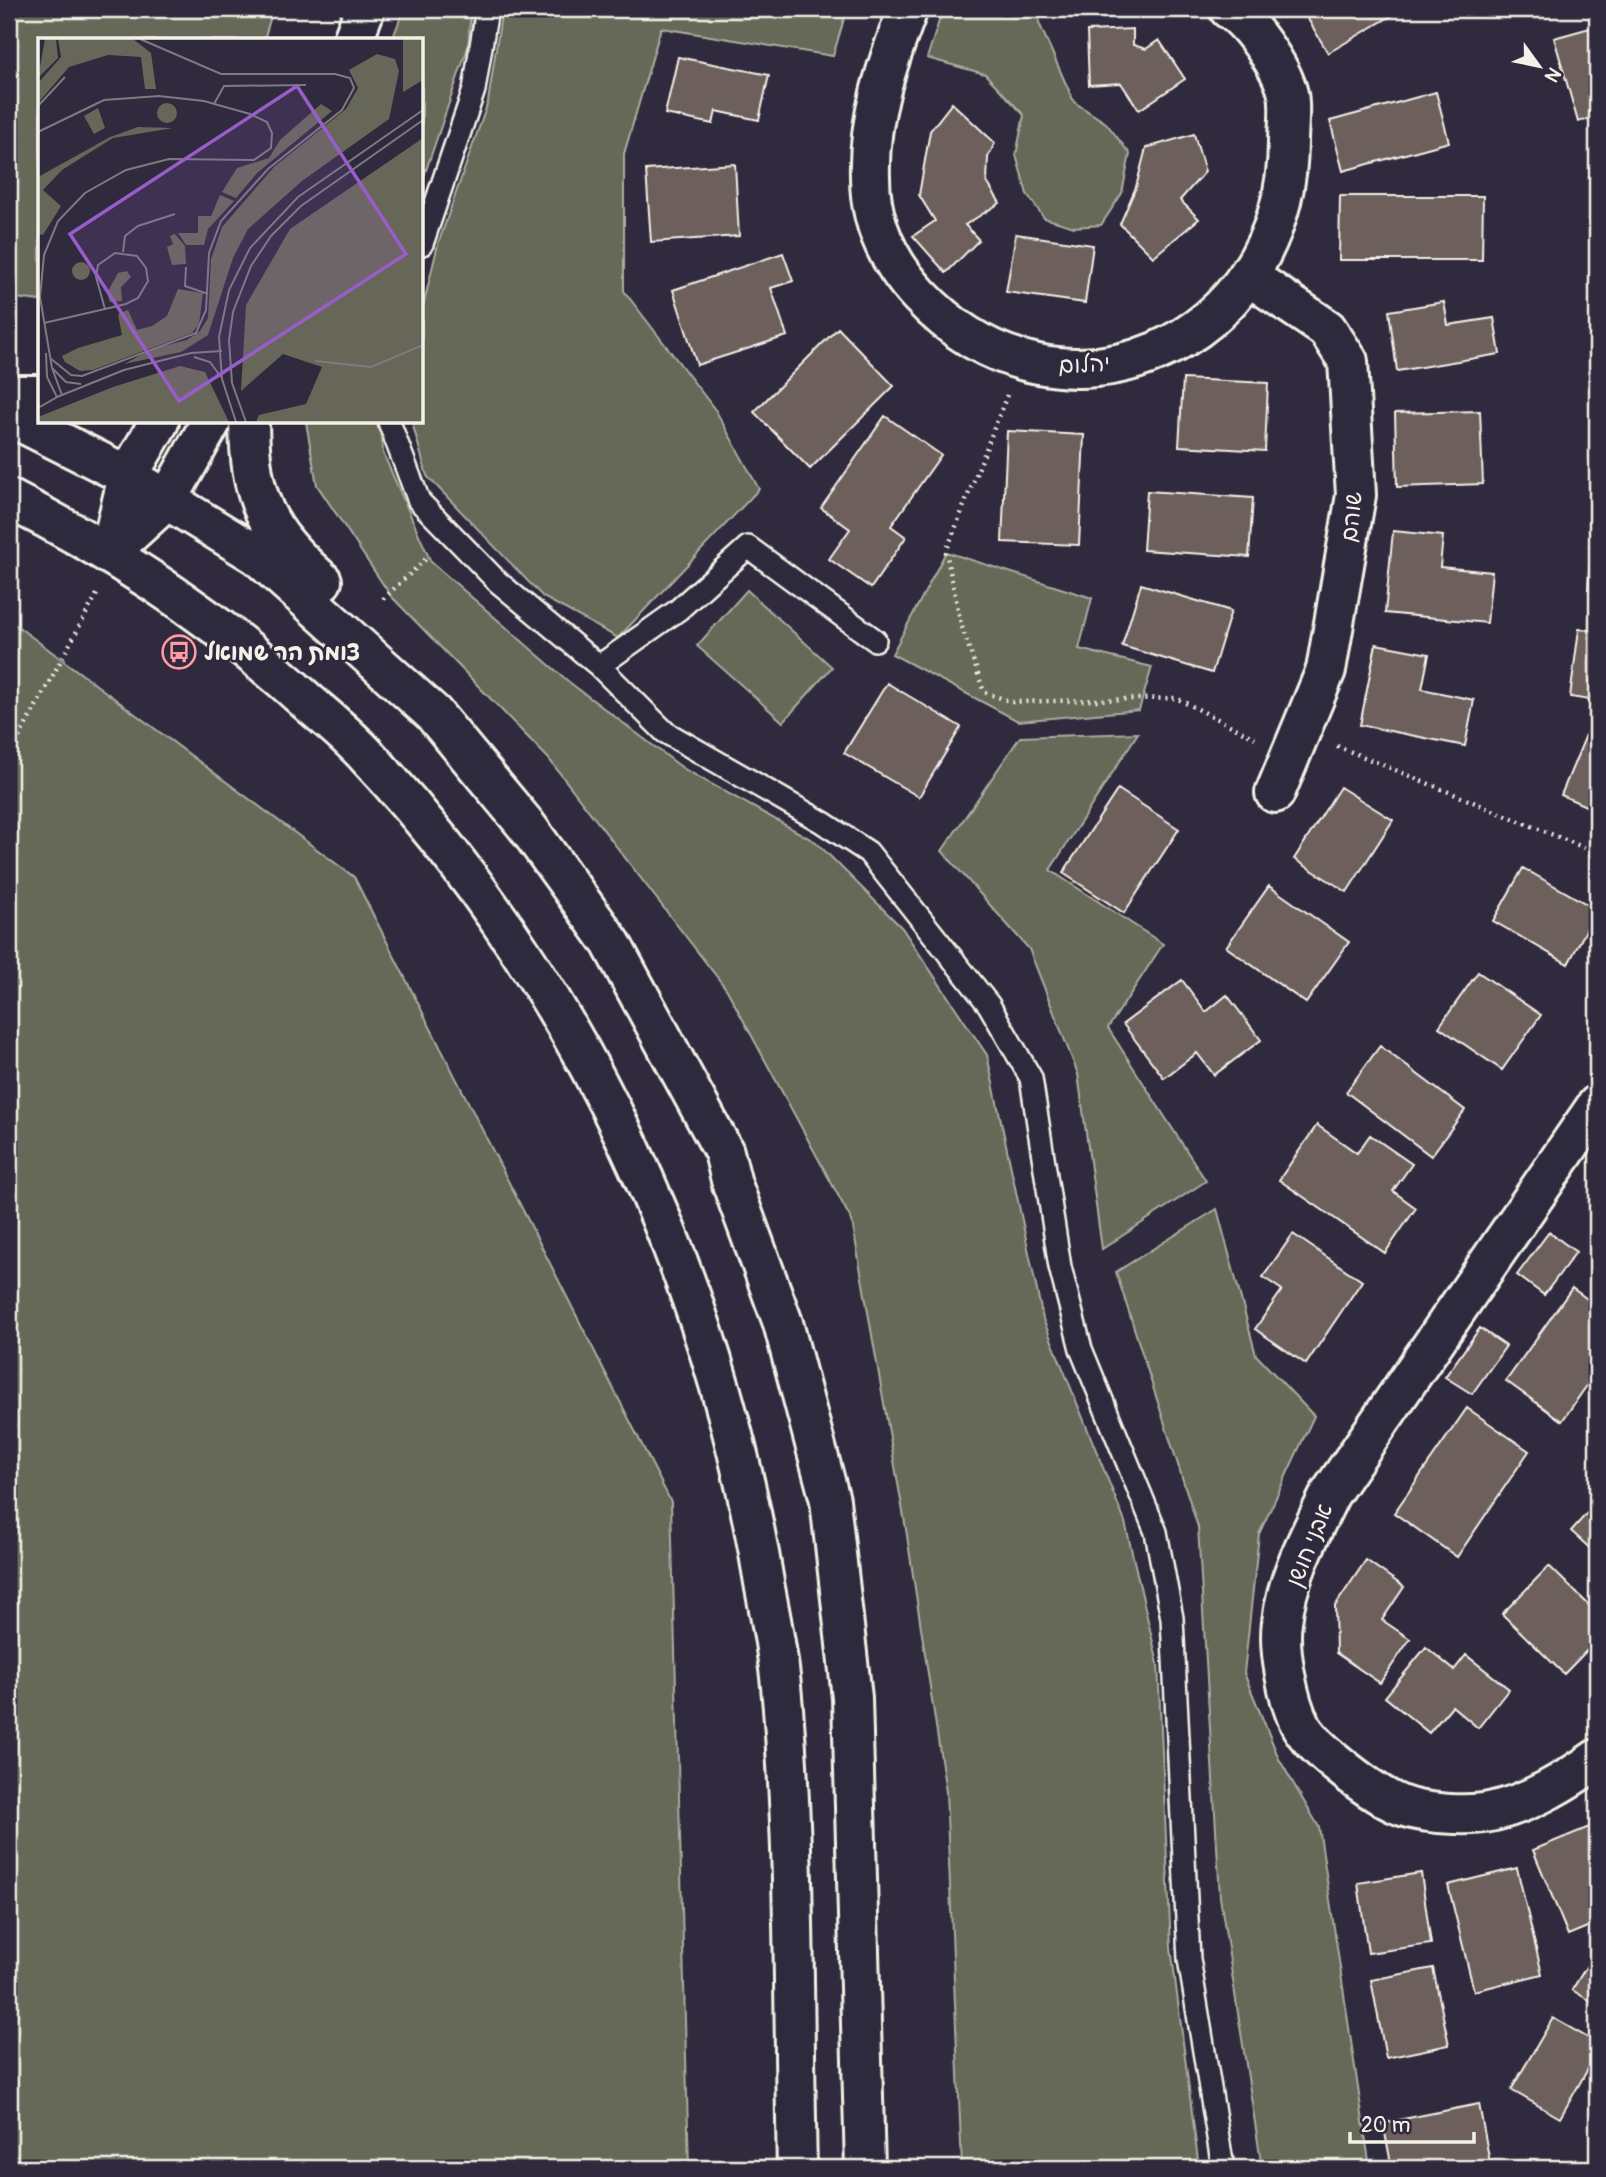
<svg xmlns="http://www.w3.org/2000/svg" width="1606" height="2177" viewBox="0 0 1606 2177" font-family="Pangolin,'Playpen Sans Hebrew',sans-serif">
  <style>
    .green { fill: #666758; stroke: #adaca0; stroke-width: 2 }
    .building { fill: #6d5f5b; stroke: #f4f1e8; stroke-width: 2 }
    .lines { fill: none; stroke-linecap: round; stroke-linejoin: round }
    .service-casing { stroke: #f4f1e8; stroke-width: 26 }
    .minor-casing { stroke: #f4f1e8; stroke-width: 44 }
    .tertiary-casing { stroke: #f4f1e8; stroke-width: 44 }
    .secondary-casing { stroke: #f4f1e8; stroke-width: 44 }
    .primary-casing { stroke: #f4f1e8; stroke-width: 44 }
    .path { stroke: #f4f1e8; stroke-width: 4.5; stroke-dasharray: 2 5; stroke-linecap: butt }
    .service { stroke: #2f2a3d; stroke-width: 21 }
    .minor { stroke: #2f2a3d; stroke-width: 38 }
    .tertiary { stroke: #2f2a3d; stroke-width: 38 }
    .secondary { stroke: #2f2a3d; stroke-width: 38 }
    .primary { stroke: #2f2a3d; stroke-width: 38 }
    .labels { text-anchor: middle; stroke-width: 5; stroke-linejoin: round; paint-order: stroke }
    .street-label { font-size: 23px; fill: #f4f1e8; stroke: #2f2a3d }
    .poi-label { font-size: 23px; font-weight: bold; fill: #f4f1e8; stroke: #2f2a3d; text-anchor: start }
    .inset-road { fill: none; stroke: #7e7a81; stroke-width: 2 }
    .view { fill: #995dc9; fill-opacity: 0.15; stroke: #995dc9; stroke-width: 3.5 }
    .inset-edge { fill: none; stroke: #f4f1e8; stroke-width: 3.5 }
  </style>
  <rect width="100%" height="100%" fill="#2f2a3d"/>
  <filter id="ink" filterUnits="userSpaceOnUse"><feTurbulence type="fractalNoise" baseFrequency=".0143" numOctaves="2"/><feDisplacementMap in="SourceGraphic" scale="14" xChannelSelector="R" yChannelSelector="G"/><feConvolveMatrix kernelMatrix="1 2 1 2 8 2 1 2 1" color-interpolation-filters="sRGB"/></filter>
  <g filter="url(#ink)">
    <path class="green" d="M9,9H273L264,40H40V301L9,297Z
      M404,9H471L468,47L422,182V40H392Z
      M502,9H847L833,56L661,28L624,154V291L716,411L759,489L618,638L543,597L427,476L412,422H422V311L438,244L488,102Z
      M943,9H1041L1039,23L1074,102L1106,123L1130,154L1122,193L1101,225L1074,227L1044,218L1027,194L1016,155L1024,115L985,74L927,58Z
      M306,422H381L383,453L431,562L569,682L684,769L816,842L902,928L987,1055L1043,1319L1125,1522L1158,1664L1171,1947L1199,2168H962L946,1792L906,1529L852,1221L727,990L548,758L391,596L317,485Z
      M946,552L1092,598L1079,649L1152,667L1139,710L1018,721L892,654Z
      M747,590L832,667L783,722L697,646Z
      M9,620L354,877L671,1502L689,2168H9Z
      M1138,733L1050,870L1163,944L1108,1028L1206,1181L1102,1249L1078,1074L1029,949L942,851L1020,737Z
      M1217,1209L1256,1355L1314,1416L1259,1534L1244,1673L1279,1759L1319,1827L1370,2168H1262L1220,1897L1198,1527L1116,1272Z"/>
    <path class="building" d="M1302,9H1394L1396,13L1328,53Z
      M1597,26V116L1578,122L1554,38Z
      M1133,29V45L1146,49L1159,40L1185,79L1139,110L1121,83L1089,85L1087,31Z
      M678,57L769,75L759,120L716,111L713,124L665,114Z
      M1436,92L1449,142L1343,171L1330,121Z
      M952,103L995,143L988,157L987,182L1000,203L965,225L979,240L946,273L913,236L935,221L919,195L930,131Z
      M1194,134L1205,172L1180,200L1199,219L1153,257L1120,224L1136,187L1146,148Z
      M735,164L739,236L651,242L646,170Z
      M1340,196H1483L1482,260H1339Z
      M1016,234L1093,245L1085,303L1006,292Z
      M783,253L793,281L771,288L787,336L697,365L673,290Z
      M1444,302L1448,325L1494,318L1500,354L1397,371L1389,311Z
      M838,328L894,386L810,469L754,412Z
      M1183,379L1268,383L1265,451L1179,446Z
      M1596,407H1597V479H1595Z
      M1480,411L1483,484L1397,487L1395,413Z
      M885,416L941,455L891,526L906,537L871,588L829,559L850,529L821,508Z
      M1007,431L1084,435L1079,545L1002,542Z
      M1147,491L1253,498L1249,557L1143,550Z
      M1593,520H1597V590L1588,589Z
      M1393,531L1443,536L1440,567L1492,572L1487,623L1385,613Z
      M1141,584L1231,611L1212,673L1122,646Z
      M1579,629L1597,631V701L1570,697Z
      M1376,644L1429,654L1422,689L1474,700L1465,746L1360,725Z
      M887,683L961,727L919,797L844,753Z
      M1586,735L1597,739V811L1561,795Z
      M1340,787L1393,820L1347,892L1294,859Z
      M1118,789L1179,829L1124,913L1063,873Z
      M1523,868L1597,910L1568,964L1493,921Z
      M1269,886L1349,942L1306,1003L1226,947Z
      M1478,972L1541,1015L1502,1070L1439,1027Z
      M1182,980L1206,1012L1227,995L1261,1040L1214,1075L1197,1053L1164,1078L1123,1024Z
      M1380,1046L1465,1110L1431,1156L1346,1092Z
      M1317,1125L1357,1153L1370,1135L1412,1164L1393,1191L1416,1208L1385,1253L1279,1180Z
      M1549,1232L1576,1252L1544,1295L1517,1275Z
      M1293,1234L1362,1281L1306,1364L1255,1329L1282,1290L1263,1277Z
      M1572,1288L1597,1306V1371L1562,1421L1506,1381Z
      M1480,1328L1506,1346L1472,1394L1445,1377Z
      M1467,1408L1529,1451L1457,1557L1394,1513Z
      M1597,1502V1555L1571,1531Z
      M1366,1560L1404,1587L1382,1620L1410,1639L1380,1683L1336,1653L1335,1606Z
      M1549,1566L1597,1613V1640L1564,1674L1502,1614Z
      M1426,1647L1454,1670L1466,1655L1509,1689L1478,1728L1452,1706L1429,1733L1385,1697Z
      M1594,1825L1597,1831V1923L1568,1935L1533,1850Z
      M1517,1868L1542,1974L1474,1991L1448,1885Z
      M1421,1873L1431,1944L1368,1953L1358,1883Z
      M1597,1949V2005L1572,1990Z
      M1433,1968L1449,2045L1386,2058L1371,1980Z
      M1553,2018L1597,2043V2053L1560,2118L1511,2090Z
      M1479,2104L1491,2168H1392L1383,2123Z"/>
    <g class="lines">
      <defs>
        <path id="service" d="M422,244L474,90L487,9
          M389,422L419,501L498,582L599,666L665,732L822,822L868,852L989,1005L1031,1078L1060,1267L1081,1349L1156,1532L1172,1618L1189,1959L1223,2168
          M599,666L678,610L748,547L875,640"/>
        <path id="minor" d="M908,9C887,64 868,118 870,177C870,223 889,263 920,296C1061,446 1287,345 1288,142C1288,127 1291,109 1288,94C1282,68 1251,23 1229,9
          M1250,277L1327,329L1348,361L1356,495L1326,670L1275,793"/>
        <path id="tertiary" d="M1597,1105L1330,1494C1310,1535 1287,1576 1282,1622C1278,1649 1288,1702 1301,1726C1314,1749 1374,1795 1400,1805C1422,1814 1471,1817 1494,1811C1532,1802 1566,1781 1597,1759"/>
        <path id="secondary" d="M353,40L365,9
          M110,552L168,499L211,422
          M110,552L128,476L159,422"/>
        <path id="primary" d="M9,395H40
          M9,416L128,476L257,555L433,713L526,825L611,943L724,1152L732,1184L783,1323L830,1500L852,1698L865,2168
          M249,422C250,499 265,530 322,581
          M9,499C119,554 218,619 309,703C329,720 350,737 367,756C581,986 715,1280 765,1588C771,1620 778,1653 781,1686C796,1845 793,2008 797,2168"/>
      </defs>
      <use href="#service" class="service-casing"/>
      <use href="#minor" class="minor-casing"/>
      <use href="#tertiary" class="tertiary-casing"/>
      <use href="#secondary" class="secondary-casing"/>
      <use href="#primary" class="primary-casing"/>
      <path class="path" d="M1007,395L946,552L961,624L984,692L1012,702L1176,698L1255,738
        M383,599L429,556
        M1337,746L1597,853
        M9,756L97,594"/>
      <use href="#service" class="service"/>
      <use href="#minor" class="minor"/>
      <use href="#tertiary" class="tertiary"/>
      <use href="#secondary" class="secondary"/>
      <use href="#primary" class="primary"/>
    </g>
  </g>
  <defs>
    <symbol id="bus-ring" viewBox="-11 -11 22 22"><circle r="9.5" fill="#2f2a3d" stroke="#ff9aa2" stroke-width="1.5"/><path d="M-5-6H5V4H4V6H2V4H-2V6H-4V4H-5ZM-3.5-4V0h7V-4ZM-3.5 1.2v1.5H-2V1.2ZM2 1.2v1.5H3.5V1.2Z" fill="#ff9aa2"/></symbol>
  </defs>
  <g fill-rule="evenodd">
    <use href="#bus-ring" x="160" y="633" width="38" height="38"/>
  </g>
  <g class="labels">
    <g class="street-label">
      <text transform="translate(1084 364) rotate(-3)" y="8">יהלום</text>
      <text transform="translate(1351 517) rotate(-84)" y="8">שוהם</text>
      <text transform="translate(1309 1545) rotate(-68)" y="8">אבני חושן</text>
    </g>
    <g class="poi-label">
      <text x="204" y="660">צומת הר שמואל</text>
    </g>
  </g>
  <g transform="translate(38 38)">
    <rect width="385" height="385" fill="#2f2a3d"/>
    <path d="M7,1H18L20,20L0,40ZM20,1H95L113,15L118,51H107L103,19L70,17L31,29L0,65V45L23,19ZM365,1H385V42L365,54ZM339,16L357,21L361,33L351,81L264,143L210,191L195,220L170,297L143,314L86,326L114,311L149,302L162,293L170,280L173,221L184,189L236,129L308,71L320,50L311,32ZM119 75a10 10 0 1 1 20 0a10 10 0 1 1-20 0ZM283,66L294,73L219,135L198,160L184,154L199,130L231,120L242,102ZM60,70L67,90L56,96L46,78ZM100,89L135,90L75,100L24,132L5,152L23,168L5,197L0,196V139L72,99ZM385,100V384H218L221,377L268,366L284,329L245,316L203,353L208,267L252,191ZM182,157L196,163L170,191L166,207H148L140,195H160V178H173ZM137,196L147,208L148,226L134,227L129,209L135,206L132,198ZM34 233a9 9 0 1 1 18 0a9 9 0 1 1-18 0ZM89,233L93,239L83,249L84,263L72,264L69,255L80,235ZM140,251L165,255L161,286L154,295L55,332L42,333L27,324L24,318L40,310L84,297L80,276L90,272L99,292L114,288L129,278ZM142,328L167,334L191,384H0V379L75,349Z" fill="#666758"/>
    <path class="inset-road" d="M176,66L186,48L268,47M0,68L27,39M0,94L66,62L121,58L166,63L212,76L229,84L234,95L233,110L216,122L131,121L88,132L47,155L20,183L6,217L2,259L14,330L24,357M85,214L87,198L100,188L137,176M148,229L147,248L170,256M6,285L67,271L88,266L100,260L110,243L108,230L99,218L77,215L60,227L58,239L67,271M156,319L172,324L183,339M12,320L33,337L44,338L158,295L168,272L171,215L183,183L230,131L304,72L316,50L312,40L297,36H183L102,1M277,323L333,329L385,307M14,330L28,344L43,346M19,359L86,332L153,315L184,313M0,370L19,359L9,339L8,315M198,384L184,341L181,299L191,252L212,210L260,159L385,72M208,384L194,345L191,302L195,274L213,228L233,198L263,168L385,82"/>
    <path class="view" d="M259,48L368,216L141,363L32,196Z"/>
    <rect width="385" height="385" class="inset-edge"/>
  </g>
  <rect width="1606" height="2177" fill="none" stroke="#2f2a3d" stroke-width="35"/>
  <rect x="18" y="18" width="1571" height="2142" fill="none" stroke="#f4f1e8" stroke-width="2.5" filter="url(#ink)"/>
  <g transform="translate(1539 66) rotate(123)" stroke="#2f2a3d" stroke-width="5" paint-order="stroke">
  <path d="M0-5L12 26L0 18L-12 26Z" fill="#f4f1e8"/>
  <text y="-10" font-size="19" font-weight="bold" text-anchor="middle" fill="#f4f1e8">N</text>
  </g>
  <path d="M1350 2132v10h124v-10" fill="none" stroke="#f4f1e8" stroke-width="3.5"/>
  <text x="1361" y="2132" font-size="21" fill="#f4f1e8" stroke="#2f2a3d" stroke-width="5" paint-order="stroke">20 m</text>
</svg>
